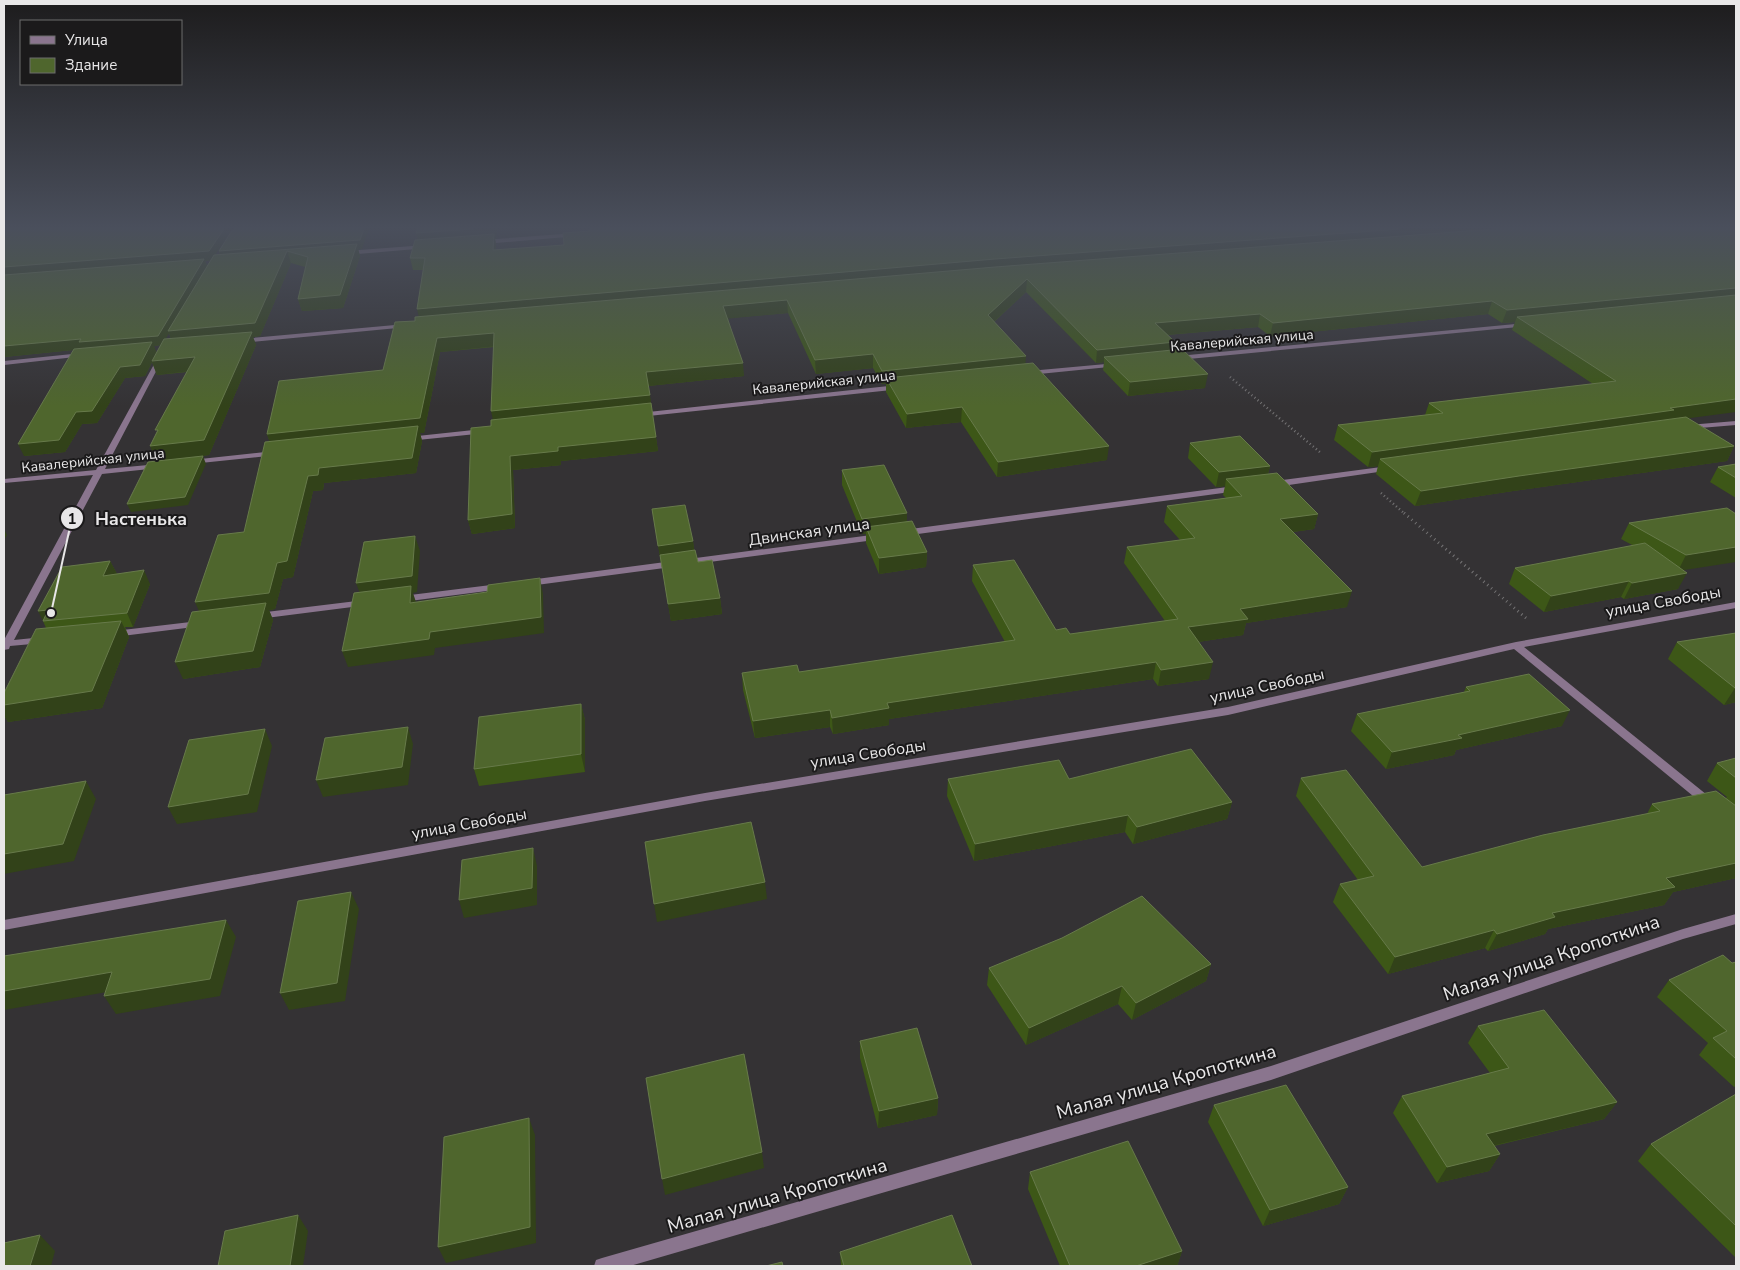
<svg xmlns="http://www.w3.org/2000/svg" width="1740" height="1270" viewBox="0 0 1740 1270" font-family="'Nunito Sans',sans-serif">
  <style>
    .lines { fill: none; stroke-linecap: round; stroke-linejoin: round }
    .path-far1 { stroke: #757475; stroke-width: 2.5; stroke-dasharray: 1 3; stroke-linecap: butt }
    .path { stroke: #757475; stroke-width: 3; stroke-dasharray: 1 4; stroke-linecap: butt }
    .minor { fill: #8a758e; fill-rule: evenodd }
    .wall { fill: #3d5717; fill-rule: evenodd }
    .shaded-wall { fill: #324219 }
    .building { fill: #4f662d; stroke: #677a4a }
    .labels { text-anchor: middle; stroke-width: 4; stroke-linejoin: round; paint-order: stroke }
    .far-street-label { font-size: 14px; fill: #e8e7e8; stroke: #1b1a1b }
    .street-label { font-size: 16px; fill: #e8e7e8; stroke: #1b1a1b }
    .near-street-label { font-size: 19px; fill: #e8e7e8; stroke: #1b1a1b }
    .leader { fill: none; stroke: #e8e7e8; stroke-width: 2 }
    .callout-dot { fill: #e8e7e8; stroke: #1b1a1b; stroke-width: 2 }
    .mark-label { font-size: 15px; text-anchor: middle; font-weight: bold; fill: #111 }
    .callout-label { font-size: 18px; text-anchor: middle; font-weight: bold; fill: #e8e7e8; stroke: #1b1a1b; stroke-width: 4; stroke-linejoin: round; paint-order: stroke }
  </style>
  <rect width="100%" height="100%" fill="#343234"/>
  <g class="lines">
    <path class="path-far1" d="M1230,377L1321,453
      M1381,493L1405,514"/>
    <path class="path" d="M1404,513L1526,618"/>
    <path class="minor" d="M576,233L579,235L578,236L483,244L480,242L483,240Z
      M426,245L428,246V248L346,255L343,253L346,251Z
      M1527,323L1529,324V326L1178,360L1175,358L1178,356Z
      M406,324L409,326L408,327L241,343L238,341L241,339Z
      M82,353L84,354V356L4,365V361Z
      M158,357L163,358L105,469L159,464L163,466L159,468L102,474L14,640L43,637L48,640L43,643L10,646L9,649L4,650V640L93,475L4,483V479L96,470Z
      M1117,363L1121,365L1119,366L1029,375L1025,373L1029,371Z
      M898,385H901V389L639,417L635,415L639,413Z
      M1736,421V425L1688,429L1684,427L1688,425Z
      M483,429L487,431L486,433L408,441L404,439L408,437Z
      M274,451H277V455L191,464L187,462L191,460Z
      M1389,466L1393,468L1392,470L1275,487L1271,484L1275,481Z
      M1235,486L1239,489L1238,491L903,536L899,533L903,530Z
      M879,534L883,537L882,539L529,586L524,583L529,580Z
      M499,584L504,587L502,589L402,602L397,599L402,596Z
      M365,600L370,603L368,605L258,619L253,616L258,613Z
      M1736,602V608L1524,647L1712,799L1714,802L1712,805L1708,806L1704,805L1514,649L1228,715L705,801L4,930V920L705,793L1228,707L1516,642Z
      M199,621L202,622L204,624L202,626L114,637L109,634L114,631Z
      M1736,914V924L1683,939L1271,1080L630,1266H594L596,1260L602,1258L1271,1066L1683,929Z"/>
  </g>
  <path class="wall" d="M4,229H232L215,255L220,254L219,251L362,249H358L360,256L343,308L302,311L298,299L305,267L291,263L260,336L253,337L256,345L209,455L156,461L187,372L157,375L152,362L145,376L125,378L97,423L82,424L65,452L24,456L73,350L4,357ZM211,260L207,266L205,261ZM169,333L171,339H165ZM161,345L156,353L154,346Z
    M1736,229L1688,419L1734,446L1727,461L1513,491L1415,506L1376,474L1378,466L1368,467L1334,440L1338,425L1425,415L1429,403L1593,384L1512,330L1515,322L1502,323L1488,314L1270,336L1258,327L1167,335L1174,350L1205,388L1128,396L1103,370L1104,362L1096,363L1026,292L994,322L1026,364L1107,460L997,477L961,422L906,428L886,392V384H882L873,368L816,374L788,313L728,318L744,376L648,386L658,451L561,461V465L513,470L515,528L472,534L468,520L491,426L493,420L494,347L440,352L424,433H420L422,441L416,473L324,483L323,490L313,491L293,577L283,579L275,609L269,610L273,620L260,667L183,679L244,532L270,442L267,434L383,370L415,321L419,317L423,270H413L410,258L418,239L416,233L496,239H495L496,245V250Z
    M1190,443L1270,466L1268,474L1318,514L1314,529L1293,532L1347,607L1246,623L1243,635L1198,642L1209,679L1158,686L1153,679L889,719V725L833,734L830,727L755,738L743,690L742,673L799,672L1005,642L972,581L973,565L1056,630L1070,634L1165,621L1124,563L1127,547L1180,540L1164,522L1167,506L1226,498L1223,495L1225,486L1216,487L1188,458Z
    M1736,464V498L1710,482L1718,467Z
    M842,470L907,522L927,552L926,567L879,574L866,543V534H862L842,485Z
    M1727,508L1683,570L1678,589L1624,599L1621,597L1544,612L1509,584L1515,568L1634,546L1621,539L1629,523Z
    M652,509L693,541L694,550L698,562L720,598L722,614L671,621Z
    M110,561L117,574L150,584L133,627H125L129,637L102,708L8,722L4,715V693L46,628L43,621Z
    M1736,633V702L1724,705L1668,659L1677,642Z
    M1466,687L1562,726L1456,750L1454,755L1386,769L1351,731L1357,714L1464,692Z
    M581,704L585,720V772L479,786L474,769Z
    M1736,758V878L1673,892L1664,905L1548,929L1545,934L1488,951L1485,948L1388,974L1333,902L1340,884L1358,880L1296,796L1301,778L1422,867L1647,814L1652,804L1726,798L1727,797L1707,781L1717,763Z
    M948,779L1232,802L1227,819L1133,844L1125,832L974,861L947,796Z
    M1736,962V1086L1734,1087L1699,1055L1708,1043L1657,997L1669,980Z
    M1211,964L1206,981L1132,1020L1118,1004L1026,1045L987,985L989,968Z
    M1478,1026L1617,1102L1604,1119L1494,1146L1500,1154L1489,1171L1437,1183L1393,1113L1402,1096L1490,1073L1468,1043Z
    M860,1041L938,1098L937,1115L878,1128L860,1058Z
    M1736,1094V1258L1638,1161L1651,1144Z
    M1214,1105L1348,1187L1339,1204L1263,1226L1208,1122Z
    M1030,1172L1182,1251L1177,1266H1060L1028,1189Z
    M840,1252L972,1266H841Z"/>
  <path class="shaded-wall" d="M224,229H232L212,260L205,261L208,268L222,260L219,251L364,229H369L362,249H358L360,256L343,308L302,311L298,299L355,250L287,251L291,263L260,336L253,337L256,345L209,455L156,461L150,446L249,337L173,344L169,333L162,345L154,346L157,353L195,357L200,370L157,375L152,362L145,376L125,378L97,423L82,424L65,452L24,456L18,444L82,349L4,357V346L81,339L158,336L4,277V267Z
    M473,229H497L496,239H495L496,245L495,262L419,245L416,233Z
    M1400,229H1549L420,322L417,309L995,259Z
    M1027,279L1026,292L987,328L988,315Z
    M1736,288V300L1517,317L1515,322L1502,323L1507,310Z
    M787,300L788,313L724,319L723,306Z
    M1492,301L1488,314L1270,336L1273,323Z
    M1260,314L1258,327L1153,336L1155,323Z
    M494,333L497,346L440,352L424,433H420L422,441L416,473L324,483L323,490L313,491L293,577L283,579L275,609L269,610L273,620L260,667L183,679L175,662L202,618L195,602L277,563L308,476L319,468L272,449L267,434L420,418L437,338Z
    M1175,342L1173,356L1104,357V362L1096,363L1097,350Z
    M873,354V368L816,374L815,360Z
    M1026,356L1025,370L886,378V384H882V371Z
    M743,363L744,376L648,386L646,372Z
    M1208,374L1205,388L1128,396L1130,382Z
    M650,395L652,409L494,425L491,411Z
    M1736,399V412L1380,459L1378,466L1368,467L1372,452L1670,408Z
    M962,407L961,422L906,428L907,414Z
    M656,437L658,451L561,461V465L513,470L515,528L472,534L468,520L510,456L558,447Z
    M1109,446L1107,460L997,477L998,462Z
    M1734,446L1727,461L1513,491L1415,506L1421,491L1519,476Z
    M203,456L206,464L188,505L131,512L127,504Z
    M1270,466L1266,481L1226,479L1225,486L1216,487L1219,472Z
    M907,513V528L866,527V534H862V519Z
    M1318,514L1314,529L1276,534L1280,519Z
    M4,529L7,535L4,540Z
    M415,536L420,551L417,592L413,593L416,602L410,603L362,599L356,583Z
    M693,541L695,557L661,561L658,546Z
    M1736,547V562L1678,571L1686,555Z
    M927,552L926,567L879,574V558Z
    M110,561L117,574L103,576Z
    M144,570L150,584L133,627L127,613Z
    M1687,573L1678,589L1624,599L1632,583Z
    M540,578L543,594L544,633L435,648L434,655L348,667L342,651L430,632Z
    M1629,581L1621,597L1544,612L1551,596Z
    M1352,591L1347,607L1246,623L1243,635L1185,644L1188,627L1240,609Z
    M720,598L722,614L671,621L668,604Z
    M48,610L43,621L38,611Z
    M121,621L129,637L102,708L8,722L4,715V705Z
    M1156,662L1153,679L889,719V725L833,734L832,718L887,703Z
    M1213,662L1209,679L1158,686L1161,670Z
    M1735,688H1736V702L1724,705Z
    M581,704L585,720V772L581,754Z
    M830,710V727L755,738L753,721Z
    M1570,710L1562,726L1456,750L1454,755L1386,769L1392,752L1458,735Z
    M408,727L413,744L408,785L323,797L316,780Z
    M265,729L272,746L257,812L177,824L168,807Z
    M86,781L96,799L74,861L4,874V854Z
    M1232,802L1227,819L1133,844L1137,827Z
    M1128,815L1125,832L974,861L975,844Z
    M533,848L537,866V905L464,918L459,900Z
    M1736,863V878L1673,892L1664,905L1548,929L1545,934L1488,951L1497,934L1552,913L1666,878Z
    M765,882L767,899L657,922L654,904Z
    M351,892L359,909L345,1001L289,1010L280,993Z
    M226,920L236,937L220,996L116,1014L104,996Z
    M1494,930L1485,948L1388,974L1395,957Z
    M1211,964L1206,981L1132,1020L1136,1003Z
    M112,972L124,989L4,1010V991Z
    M1122,986L1118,1004L1026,1045L1029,1028Z
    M938,1098L937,1115L878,1128L879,1111Z
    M1617,1102L1604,1119L1475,1150L1486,1134Z
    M529,1118L535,1135L536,1243L446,1263L438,1247Z
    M762,1152L764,1168L665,1195L662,1179Z
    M1500,1154L1489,1171L1437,1183L1447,1167Z
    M1348,1187L1339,1204L1263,1226L1270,1210Z
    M298,1215L308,1231L303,1266H290Z
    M40,1235L55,1251L51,1266H30Z
    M1182,1251L1177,1266H1136Z"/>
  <path class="building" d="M4,229H224L209,251L4,267Z
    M233,229H364L360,240L219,251Z
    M417,229H473L416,233Z
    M590,229H1400L995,259L417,309L425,258H410L415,240L494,234L493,250L564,245L563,233L590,231Z
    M1494,229H1736V288L1507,310L1492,301L1273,323L1260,314L1155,323L1175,342L1097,350L1027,279L988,315L1026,356L882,371L873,354L815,360L787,300L723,306L743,363L646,372L650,395L491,411L494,333L437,338L420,418L267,434L279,381L383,370L395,322L415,321V317L995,267Z
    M357,244L340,295L298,299L308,257L287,251L255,323L168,331L214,255Z
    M204,259L158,336L79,342L81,339L4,346V275Z
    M1736,295V399L1670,408L1674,410L1372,452L1338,425L1443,413L1429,403L1616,381L1517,317Z
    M252,332L204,440L150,446L158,430H155L195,357L152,361L164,339Z
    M152,342L140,365L120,367L92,411L76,412L59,440L18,444L74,349Z
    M1182,349L1208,374L1130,382L1104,357Z
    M1033,363L1109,446L998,462L962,407L907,414L886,378Z
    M651,403L656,437L558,447V451L510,456L512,514L468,520L471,428L491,426V420Z
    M1686,417L1734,446L1519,476L1421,491L1380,459Z
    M418,426L412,458L319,468L318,475L308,476L287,561L277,563L269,593L195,602L218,535L244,532L265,442Z
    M1240,436L1270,466L1219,472L1190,443Z
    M203,456L185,497L127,504L148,462Z
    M1736,464V478L1718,467Z
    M884,465L907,513L862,519L842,470Z
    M1277,473L1318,514L1280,519L1352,591L1240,609L1248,619L1188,627L1213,662L1161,670L1156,662L887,703L889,708L832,718L830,710L753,721L742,673L797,665L799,672L1015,640L973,565L1014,560L1056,630L1066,628L1070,634L1178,619L1127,547L1195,538L1167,506L1242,496L1226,479Z
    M685,505L693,541L658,546L652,509Z
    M1727,508L1736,514V547L1686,555L1629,523Z
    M912,521L927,552L879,558L866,527Z
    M415,536L412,576L356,583L364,542Z
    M1645,543L1687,573L1632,583L1629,581L1551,596L1515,568Z
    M695,550L698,562L712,560L720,598L668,604L660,555Z
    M110,561L103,576L144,570L127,613L43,621L48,610L38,611L62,567Z
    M540,578L541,617L430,632L429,639L342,651L354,593L411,586L410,603L487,592L488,585Z
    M266,603L253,651L175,662L192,612Z
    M121,621L92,691L4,705V693L36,629Z
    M1736,633V688H1735L1677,642Z
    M1529,674L1570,710L1458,735L1462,738L1392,752L1357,714L1470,691L1466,687Z
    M581,704V754L474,769L479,717Z
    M408,727L402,767L316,780L325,738Z
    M265,729L248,794L168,807L189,740Z
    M1191,749L1232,802L1137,827L1128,815L975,844L948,779L1059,760L1069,779Z
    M1736,758V778L1717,763Z
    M1346,770L1422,867L1543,835L1660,811L1652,804L1716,791L1736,806V863L1666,878L1675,887L1552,913L1555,917L1497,934L1494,930L1395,957L1340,884L1374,876L1301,778Z
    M86,781L63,844L4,854V795Z
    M751,822L765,882L654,904L645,842Z
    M533,848L532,888L459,900L462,860Z
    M351,892L337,983L280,993L298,901Z
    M1142,896L1211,964L1136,1003L1122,986L1029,1028L989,968L1062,938Z
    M226,920L210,979L104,996L112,972L4,991V956Z
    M1723,955L1732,963L1736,962V1059L1713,1038L1727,1031L1669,980Z
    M1544,1010L1617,1102L1486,1134L1500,1154L1447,1167L1402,1096L1509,1068L1478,1026Z
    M917,1028L938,1098L879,1111L860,1041Z
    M744,1054L762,1152L662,1179L646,1078Z
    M1286,1085L1348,1187L1270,1210L1214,1105Z
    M1736,1094V1226L1651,1144Z
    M529,1118L530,1227L438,1247L444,1137Z
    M1128,1141L1182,1251L1136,1266H1070L1030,1172Z
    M298,1215L290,1266H218L225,1231Z
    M952,1215L972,1266H844L840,1252Z
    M40,1235L30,1266H4V1243Z
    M782,1262L783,1266H766Z"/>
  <linearGradient id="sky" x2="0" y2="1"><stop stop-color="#1d1c1d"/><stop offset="0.56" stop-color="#4a4f5c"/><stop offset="1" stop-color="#4a4f5c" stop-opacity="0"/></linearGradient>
  <rect width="1740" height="406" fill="url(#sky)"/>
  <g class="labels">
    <g class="far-street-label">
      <text transform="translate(1242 340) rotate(-5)" y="5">Кавалерийская улица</text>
      <text transform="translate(824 382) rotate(-6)" y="5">Кавалерийская улица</text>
      <text transform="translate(93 460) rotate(-6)" y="5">Кавалерийская улица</text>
    </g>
    <g class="street-label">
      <text transform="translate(809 531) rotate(-8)" y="6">Двинская улица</text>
      <text transform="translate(1663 601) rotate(-10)" y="6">улица Свободы</text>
      <text transform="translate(1267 685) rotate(-12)" y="6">улица Свободы</text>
      <text transform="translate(868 753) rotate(-9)" y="6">улица Свободы</text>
      <text transform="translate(469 823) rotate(-10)" y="6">улица Свободы</text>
    </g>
    <g class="near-street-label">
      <text transform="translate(1551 957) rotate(-19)" y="7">Малая улица Кропоткина</text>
      <text transform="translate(1166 1081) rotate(-16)" y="7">Малая улица Кропоткина</text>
      <text transform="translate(777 1195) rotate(-16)" y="7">Малая улица Кропоткина</text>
    </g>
  </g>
  <path class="leader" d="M51 613L72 518"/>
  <g class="callout-dot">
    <circle cx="51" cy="613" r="5"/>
    <circle cx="72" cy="518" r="12"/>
  </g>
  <g class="mark-label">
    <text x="72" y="524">1</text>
  </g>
  <g class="callout-label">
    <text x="141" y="525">Настенька</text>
  </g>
  <rect width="1740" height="1270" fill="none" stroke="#e8e7e8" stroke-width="10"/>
  <rect x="20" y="20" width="162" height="65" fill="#1b1a1b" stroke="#6d6c6d"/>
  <rect x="30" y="36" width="25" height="8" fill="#8a758e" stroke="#6d6c6d"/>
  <text x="65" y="45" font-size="15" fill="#e8e7e8">Улица</text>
  <rect x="30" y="58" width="25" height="15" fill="#4f662d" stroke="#6d6c6d"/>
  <text x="65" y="70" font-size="15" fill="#e8e7e8">Здание</text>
</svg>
